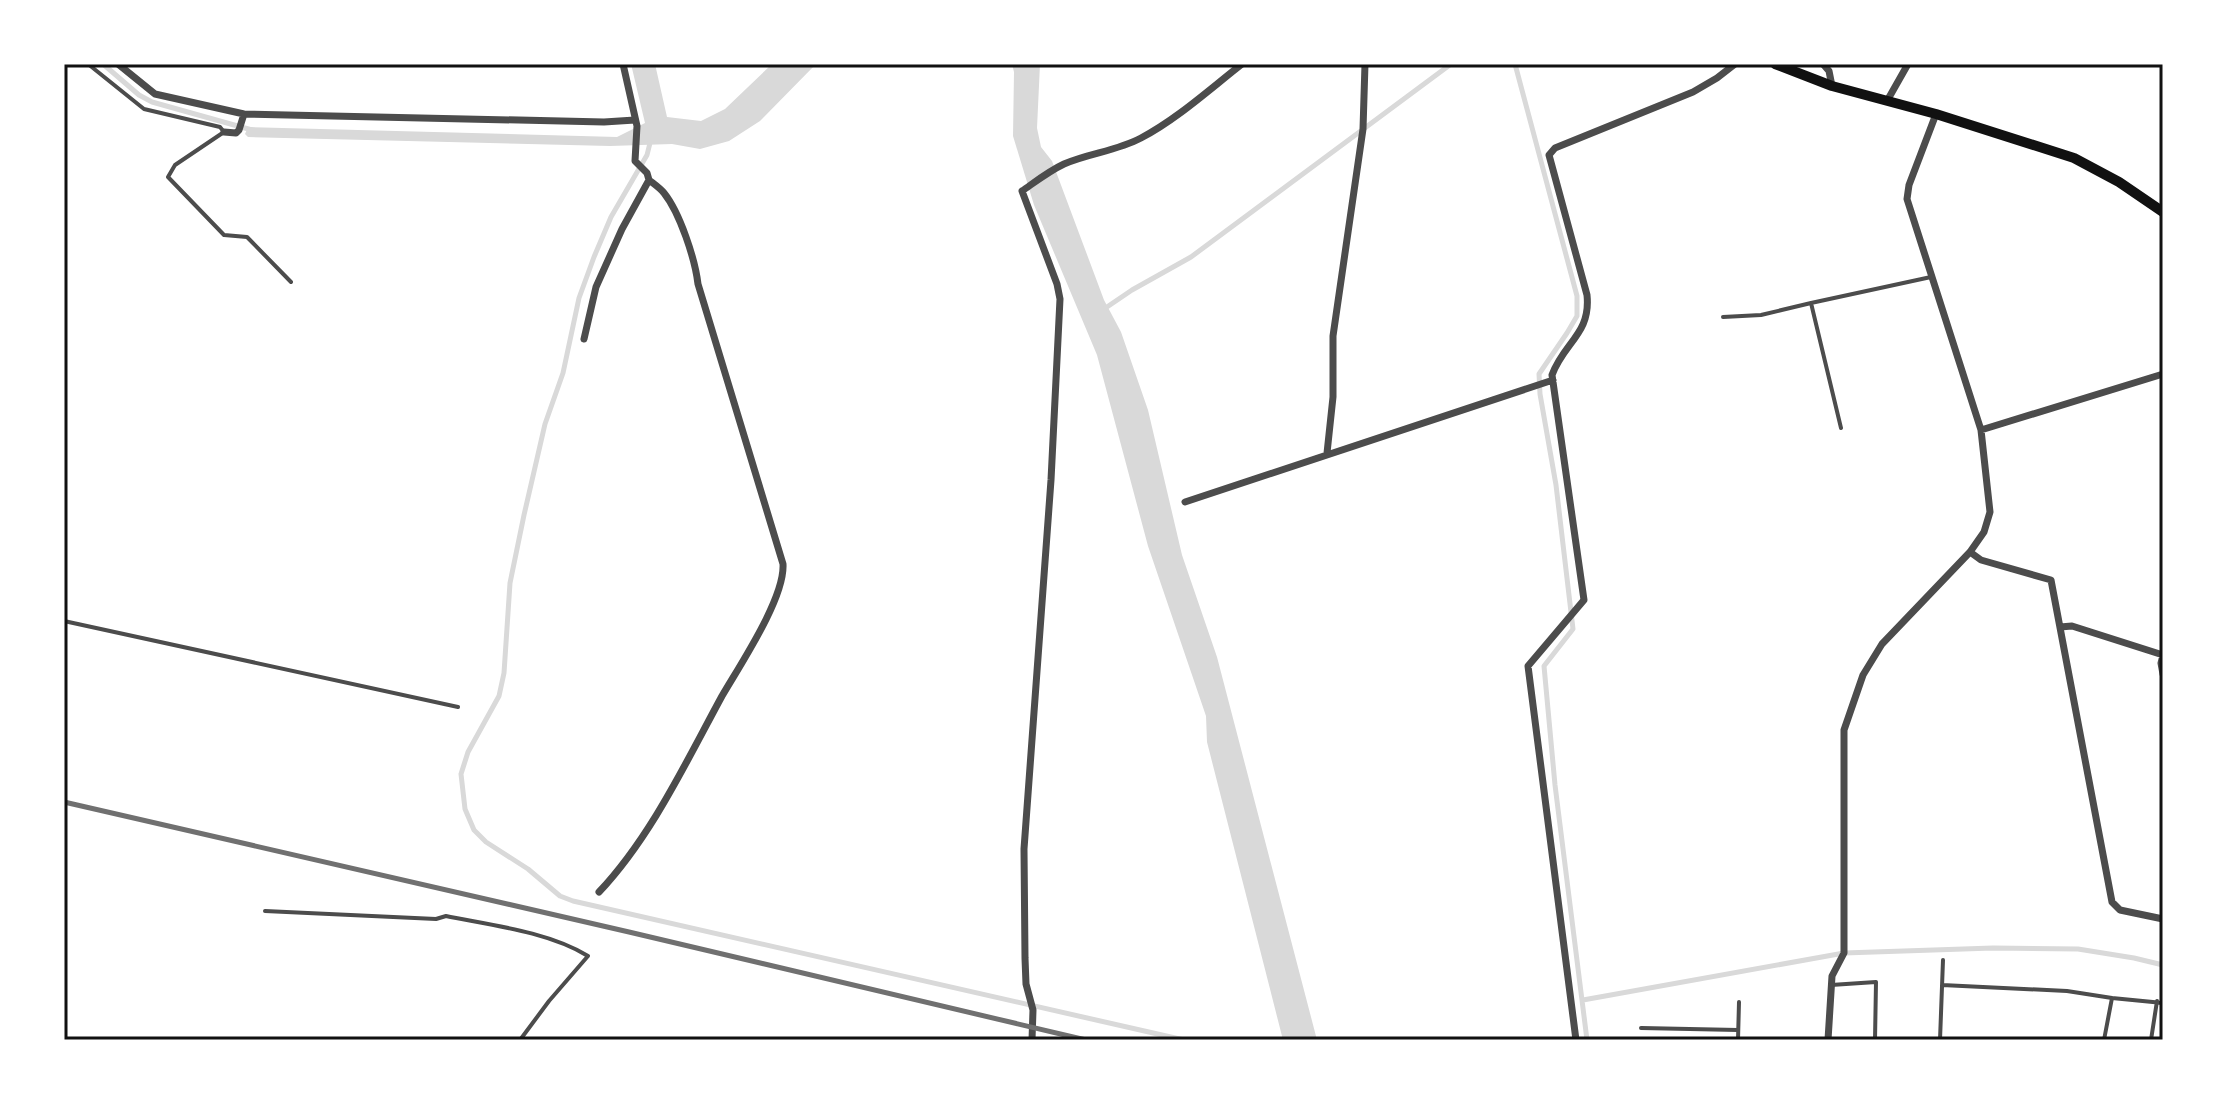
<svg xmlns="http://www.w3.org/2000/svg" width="2227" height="1104" viewBox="0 0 2227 1104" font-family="Karla,sans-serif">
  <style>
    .water { fill: #d9d9d9 }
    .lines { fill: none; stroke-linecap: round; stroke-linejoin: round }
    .stream { stroke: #d9d9d9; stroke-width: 5 }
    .service { stroke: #4c4c4c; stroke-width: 4 }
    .minor { stroke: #4c4c4c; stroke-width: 7 }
    .secondary { stroke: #111; stroke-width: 10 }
    .rail { stroke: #707070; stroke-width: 5 }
    .neatline { fill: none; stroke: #111; stroke-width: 3 }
  </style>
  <rect width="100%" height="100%" fill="#fff"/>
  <path class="water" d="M631,64H655L667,117L701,121L725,109L772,64H816L760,121L729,141L700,149L672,144L610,146L248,137L245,134L248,127L617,137L645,123Z
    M1012,64H1040L1037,128L1041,147L1052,161L1104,300L1121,332L1148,410L1182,555L1217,657L1317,1040H1283L1207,742L1206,716L1148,546L1097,355L1034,205L1013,136L1014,72Z"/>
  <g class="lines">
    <path class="stream" d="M103,64L139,95L152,102L252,130
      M1515,64L1577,296V316L1567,333L1539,374L1540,394L1556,485L1573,629L1544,666L1555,785L1587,1040
      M651,139L647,155L611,217L594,257L579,298L563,373L545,424L524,515L510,583L504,673L499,696L468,752L461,774L465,809L474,830L486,842L528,869L560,896L573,901L1184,1040
      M1104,309L1132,290L1191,257L1451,64
      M1583,1000L1844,953L1993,948L2078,949L2134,958L2163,965"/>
    <path class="service" d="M88,64L144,109L220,127L224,132L175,165L168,177L224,235L247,237L291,282
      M1723,317L1761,315L1811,303
      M1841,428L1811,303L1931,277
      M64,621L458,707
      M265,911L436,919L446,916C491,925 549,932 588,956L549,1001L520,1040
      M1831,985L1876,982L1875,1040
      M1942,985L2067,991L2112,998L2104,1040
      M2112,998L2163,1003
      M1641,1028L1738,1030
      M1738,1040L1739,1002
      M1940,1040L1943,960
      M2151,1040L2157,1001"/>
    <path class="minor" d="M118,64L155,94L244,114L604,122L635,120
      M1823,64L1829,71L1832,86
      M1887,101L1908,64
      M224,132L236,133L239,130L244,114
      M584,339L596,287L622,229L649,180L647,173L635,161L637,126L623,64
      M1981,430L2163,374
      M1327,453L1333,397V336L1363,129L1365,64
      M1185,502L1553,380
      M1970,552L1981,560L2051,580L2112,902L2120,910L2163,919
      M2060,627L2072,626L2163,655
      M2163,655L2161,663L2163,674
      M599,892C651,837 686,762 722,696C740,665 785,598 783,564L698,284C695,259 680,213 664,193C660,188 654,184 649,180
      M1032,1040L1033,1010L1026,984L1025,958L1024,849L1051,480L1060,299L1057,284L1022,191C1035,182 1049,171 1064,164C1089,153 1117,151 1141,138C1177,119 1210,89 1242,64
      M1576,1040L1528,666L1584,600L1552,375C1564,342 1591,334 1587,295L1549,155L1555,148L1693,92L1717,78L1735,64
      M1828,1040L1832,976L1844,953V730L1863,675L1882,644L1970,552L1984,532L1990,512L1981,430L1907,199L1909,185L1936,114"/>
    <path class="secondary" d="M1775,64L1832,86L1936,114L2074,158L2119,182L2163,212"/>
    <path class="rail" d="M64,802L629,932L1086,1040"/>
  </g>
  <rect width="2227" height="1104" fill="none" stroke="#ffffff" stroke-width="132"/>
  <rect x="66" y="66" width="2095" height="972" class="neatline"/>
</svg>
